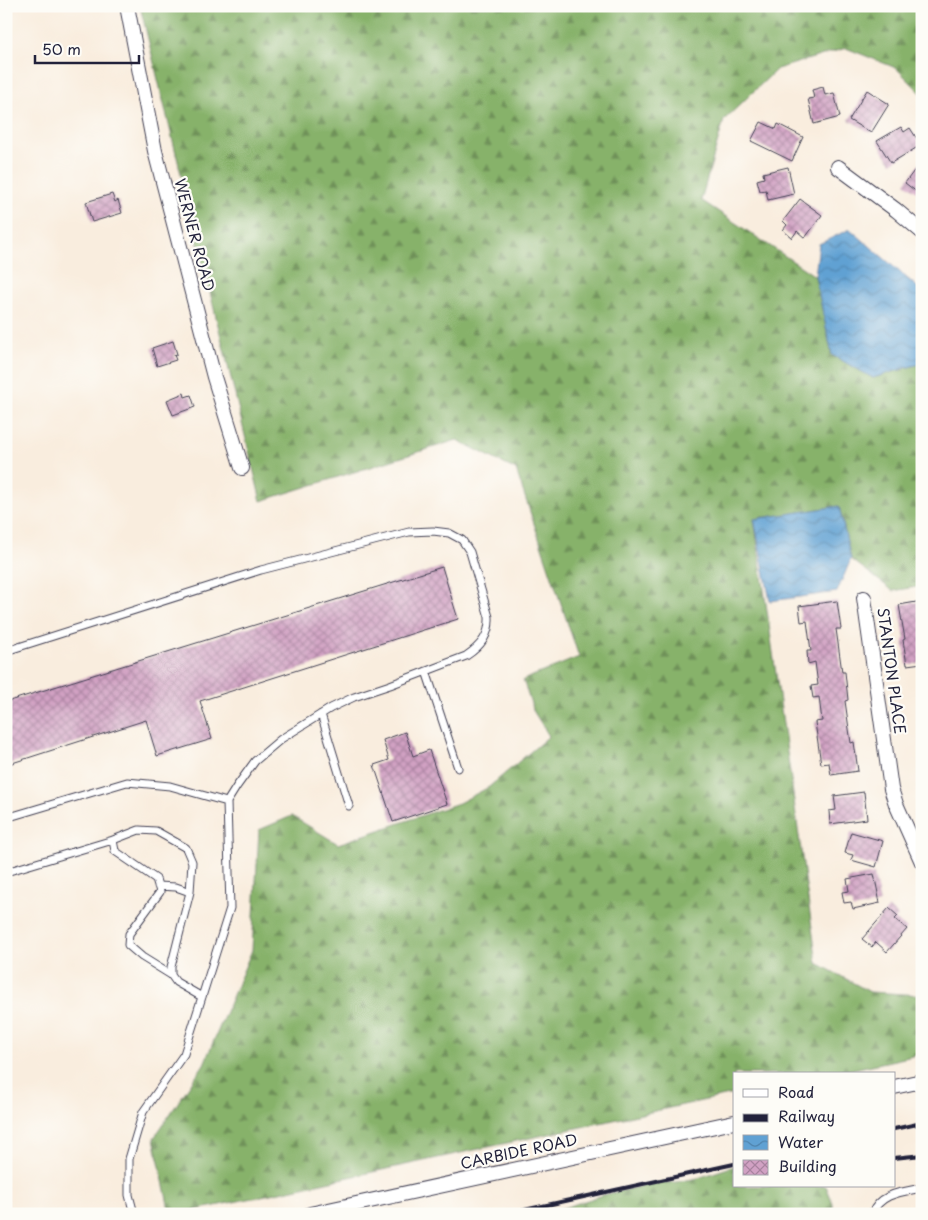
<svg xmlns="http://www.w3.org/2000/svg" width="928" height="1220" viewBox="0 0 928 1220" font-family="'Playpen Sans',sans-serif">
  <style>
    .forest { fill: url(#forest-firs); stroke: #546a52 }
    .water { fill: url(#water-waves); stroke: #416287 }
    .building { fill: url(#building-cross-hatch) }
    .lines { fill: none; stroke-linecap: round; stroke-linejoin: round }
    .service-casing { stroke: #424053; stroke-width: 9 }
    .minor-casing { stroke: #424053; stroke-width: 16 }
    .service { stroke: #fff; stroke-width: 7 }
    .minor { stroke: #fff; stroke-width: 14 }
    .rail { stroke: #22223b; stroke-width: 4 }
    .labels { text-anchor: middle; stroke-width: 4.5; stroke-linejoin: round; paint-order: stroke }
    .street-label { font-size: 15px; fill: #22223b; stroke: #fdfcf7 }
  </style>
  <defs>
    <pattern id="forest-firs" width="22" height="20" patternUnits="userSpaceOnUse" patternTransform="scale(1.25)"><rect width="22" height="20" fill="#87b26a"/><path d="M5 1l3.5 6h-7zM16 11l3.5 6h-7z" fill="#6e9058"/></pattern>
    <pattern id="water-waves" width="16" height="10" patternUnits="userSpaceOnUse" patternTransform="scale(1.25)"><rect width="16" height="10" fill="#60a1d3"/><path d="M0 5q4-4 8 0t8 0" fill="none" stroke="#4f83ac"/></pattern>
    <pattern id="building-cross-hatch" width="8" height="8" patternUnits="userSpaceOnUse" patternTransform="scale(1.25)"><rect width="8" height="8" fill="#d1a1c3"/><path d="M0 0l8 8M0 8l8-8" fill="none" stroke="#a983a0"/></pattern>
  </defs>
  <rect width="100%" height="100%" fill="#fdfcf7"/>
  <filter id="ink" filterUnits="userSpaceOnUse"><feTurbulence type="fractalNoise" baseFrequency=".02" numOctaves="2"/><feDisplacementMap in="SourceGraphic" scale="10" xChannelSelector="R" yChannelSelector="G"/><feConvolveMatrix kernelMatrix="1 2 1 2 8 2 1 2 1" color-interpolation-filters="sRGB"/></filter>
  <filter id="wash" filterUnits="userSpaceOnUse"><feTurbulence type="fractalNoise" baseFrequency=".0096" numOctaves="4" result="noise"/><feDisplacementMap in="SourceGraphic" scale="20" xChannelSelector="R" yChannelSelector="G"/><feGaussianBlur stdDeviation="1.12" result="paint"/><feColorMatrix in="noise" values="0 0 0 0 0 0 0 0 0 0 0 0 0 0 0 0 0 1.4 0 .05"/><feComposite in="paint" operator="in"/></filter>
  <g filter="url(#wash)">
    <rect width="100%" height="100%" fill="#f9edde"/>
    <path class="forest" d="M140,6H922V94L896,68L846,48L777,69L724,120L701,200L815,276L832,355L873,378L922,363V586L893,591L851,559L839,506L754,519L817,963L870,992L922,995V1054L831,1074H734V1094L178,1214H170L154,1138L204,1064L252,950L259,830L292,816L338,844L459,803L489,787L549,736L534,712L523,680L579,657L516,470L457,440L261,501Z
      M734,1166V1186H826L833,1203V1214H545L603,1195L655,1183L676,1182L698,1178Z"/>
    <path class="water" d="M850,229L922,291V363L873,378L832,355L815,276L819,244Z
      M839,506L851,559L837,592L770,601L754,519Z"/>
    <g id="blocks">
      <path class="building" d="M823,87L825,95L834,93L840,117L814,124L808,99L814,98L812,90Z
        M867,90L889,104L871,133L849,120Z
        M761,122L776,129L778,124L803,137L792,161L751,141Z
        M901,127L904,132L910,128L921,145L891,163L877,141Z
        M922,160V196L905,183Z
        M788,167L794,194L768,200L766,190L760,191L757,180L764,178L763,173Z
        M112,194L115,202L118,200L122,213L92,222L86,202Z
        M800,199L822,215L805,238L797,231L792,238L783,230L787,225L783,221Z
        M173,341L177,354L174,355L176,360L157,366L152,348Z
        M184,393L185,397L191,395L195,407L173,415L167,400Z
        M442,567L458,619L200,701L212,739L157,756L146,720L6,765V702Z
        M837,601L841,629H836L842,672H845L848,700L845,701L851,743L854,742L858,771L831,775L829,763L821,764L815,722L822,721L819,697L813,698L811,686L818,685L815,662L808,664L807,651H811L807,621L801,622L799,606Z
        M922,601V663L907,665L903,640L905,639L899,605Z
        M405,732L413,756L429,750L447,804L393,822L374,765L389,760L383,740Z
        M864,792L867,819L830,824L829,811L836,810L834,796Z
        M851,832L883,841L876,867L851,860L853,855L845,853Z
        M874,874L880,903L853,909L851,902L844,903L842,892L849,891L847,879Z
        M889,908L898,916L895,919L907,929L887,952L876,942L872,947L862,939Z"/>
    </g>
  </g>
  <g filter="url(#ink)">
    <use href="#blocks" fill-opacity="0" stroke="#424053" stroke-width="1"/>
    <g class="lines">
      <defs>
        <path id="service" d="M6,651L261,570L409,532L433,531L449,533L462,540L470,552L489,617C490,635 481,646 466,656L390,685L354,697L331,708L281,739L255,761L237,786L227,802L230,908L184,1054L143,1112L129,1159V1195L134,1214
          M426,671L458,768
          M321,714L349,806
          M6,818L127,782L170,786L227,802
          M6,872L113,840
          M158,886L176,887L190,892
          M171,975L142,957L128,945L129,934L160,892L156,879L115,851L113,840L139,830L156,831L186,848L192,862L190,892L171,967V975L176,982L202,997
          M872,1214C880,1193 902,1192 922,1188"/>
        <path id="minor" d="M127,6L155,151L214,377L242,468
          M838,167L896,210L922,232
          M864,598L891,789L896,804L922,862
          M894,1087L922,1081
          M310,1214L734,1122"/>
      </defs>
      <use href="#service" class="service-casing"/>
      <use href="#minor" class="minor-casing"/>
      <use href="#service" class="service"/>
      <use href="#minor" class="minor"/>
      <path class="rail" d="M894,1129L922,1123
        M894,1158L922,1155
        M506,1214L734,1164"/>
    </g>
  </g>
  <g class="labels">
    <g class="street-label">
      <text transform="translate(194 235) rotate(75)" y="5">WERNER ROAD</text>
      <text transform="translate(891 671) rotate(82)" y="5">STANTON PLACE</text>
      <text transform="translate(519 1152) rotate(-12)" y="5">CARBIDE ROAD</text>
    </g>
  </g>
  <rect width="928" height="1220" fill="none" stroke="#fdfcf7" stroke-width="25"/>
  <rect x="733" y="1072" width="162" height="115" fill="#fdfcf7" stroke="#a5a5ac"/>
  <rect x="743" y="1089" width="25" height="8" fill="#ffffff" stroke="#a5a5ac"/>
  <text x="778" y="1098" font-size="15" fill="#22223b">Road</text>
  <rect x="743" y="1114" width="25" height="8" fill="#22223b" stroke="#a5a5ac"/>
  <text x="778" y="1122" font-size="15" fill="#22223b">Railway</text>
  <rect x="743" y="1135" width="25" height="15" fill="url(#water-waves)" stroke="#a5a5ac"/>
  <text x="778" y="1148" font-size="15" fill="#22223b">Water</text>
  <rect x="743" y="1160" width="25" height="15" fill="url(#building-cross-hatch)" stroke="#a5a5ac"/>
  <text x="778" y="1172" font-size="15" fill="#22223b">Building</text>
  <path d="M35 55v8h104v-8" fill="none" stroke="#22223b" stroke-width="2.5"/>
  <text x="42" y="55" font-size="15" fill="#22223b" stroke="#fdfcf7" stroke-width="4" paint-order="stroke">50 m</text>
</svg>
